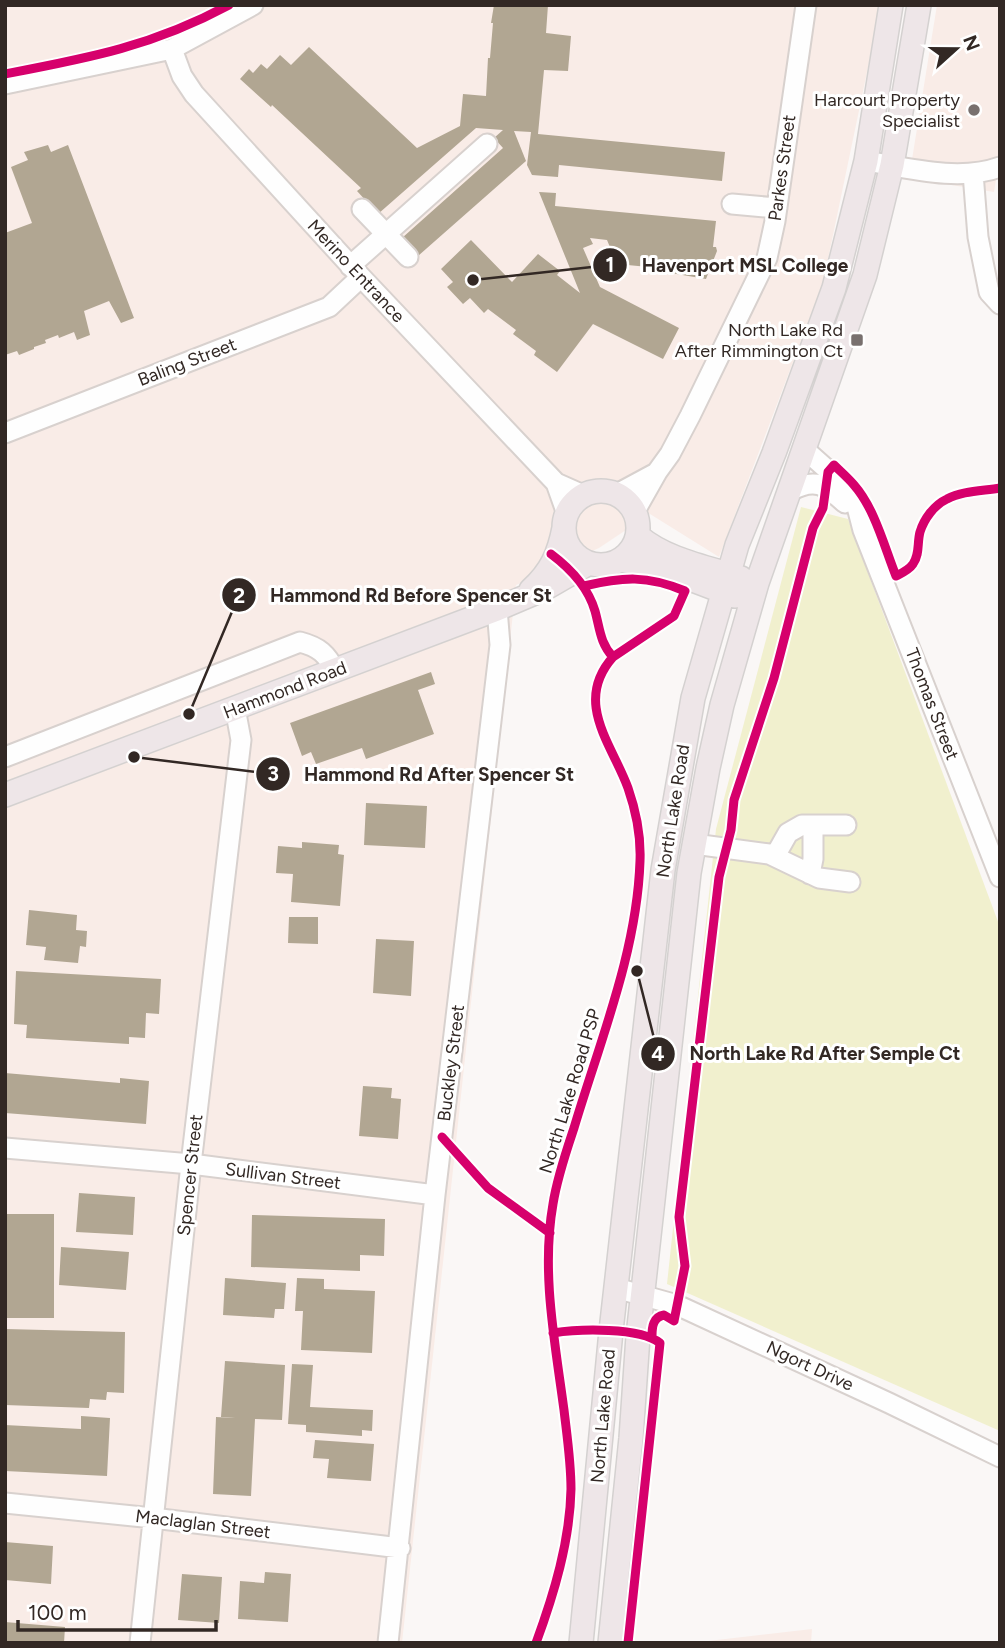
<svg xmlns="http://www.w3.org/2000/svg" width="1005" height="1648" viewBox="0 0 1005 1648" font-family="Figtree,sans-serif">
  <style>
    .built { fill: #f9ece7 }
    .green { fill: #f1f0ce }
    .building { fill: #b1a692 }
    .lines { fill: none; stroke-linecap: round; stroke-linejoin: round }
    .minor-casing { stroke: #d8d1ce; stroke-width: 23 }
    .major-casing { stroke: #d4d1d0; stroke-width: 26 }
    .minor { stroke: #fefefe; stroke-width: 19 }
    .major { stroke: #eee6e8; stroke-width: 23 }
    .cycleway-casing { stroke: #fff; stroke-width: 13 }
    .cycleway { stroke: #d6006c; stroke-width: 9 }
    .poi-dot { fill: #78706e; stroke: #fff; stroke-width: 2.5 }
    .labels { text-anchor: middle; stroke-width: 6; stroke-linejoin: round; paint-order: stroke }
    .poi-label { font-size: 18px; fill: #322824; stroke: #fff; text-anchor: end }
    .street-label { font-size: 18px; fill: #322824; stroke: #fff }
    .leader { fill: none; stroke: #322824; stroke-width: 2.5 }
    .callout-dot { fill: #322824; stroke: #fff; stroke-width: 2.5 }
    .mark-label { font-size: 21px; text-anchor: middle; font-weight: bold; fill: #fff }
    .callout-label { font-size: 19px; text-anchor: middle; font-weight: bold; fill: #322824; stroke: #fff; stroke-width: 6; stroke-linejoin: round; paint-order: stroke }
  </style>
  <rect width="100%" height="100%" fill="#faf7f6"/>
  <path class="built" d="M5,5H881L823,283L719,557L650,514L599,548L516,585L402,1643H5Z
    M937,5H1000V155L994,192L909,178Z
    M812,1629L811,1643H691Z"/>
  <path class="green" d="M801,507L848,519L1000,927V1431L667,1284L716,829Z"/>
  <path class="building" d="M494,5H548L546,33L571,36L568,71L544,70L538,134L725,152L722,181L559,165L558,177L532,175L527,165L531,132L514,131L526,161L418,256L402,238L503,148L494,138L503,130L476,128L378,214L357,191L361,188L272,105L271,107L240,79L249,69L253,73L261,64L267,69L280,55L291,65L309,47L417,148L460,126L463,94L486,96L488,58H490L493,23H491Z
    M48,145L51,152L68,145L134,318L121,323L109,301L84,311L90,335L77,340L74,332L59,338L58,335L45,340L46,343L34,347V349L19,355L17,351L5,355V233L32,223L11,167L28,160L24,152Z
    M539,192L556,193L555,206L716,221L713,247H716L717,251L706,279L659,271V268L617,264L607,240L590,238L593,244L583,248L600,287L679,328L663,359L593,324L557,372L534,355L536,351L513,334L516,330L488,309L484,313L470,298L463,304L447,287L453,282L441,269L471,240L512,282L538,254L560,271L557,275L580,293Z
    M431,672L435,684L418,690L434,734L366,759L362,748L316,764L311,752L302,756L290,723Z
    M366,803L427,806L425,848L364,845Z
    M302,842L339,845L338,854L344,855L340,906L291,902L293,874L276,873L278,846L302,848Z
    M29,910L77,915L76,930L87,931L86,947L80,946L78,963L44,960L46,947L26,945Z
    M289,917H318V944L288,943Z
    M376,939L414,941L411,996L373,993Z
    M16,971L161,979L159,1014L146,1013L145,1038L129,1037V1044L26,1038L27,1025L14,1024Z
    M5,1073L120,1083V1078L149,1081L146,1124L5,1113Z
    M363,1086L392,1088L391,1098L401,1099L398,1139L359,1136Z
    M79,1193L135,1197L133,1235L76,1232Z
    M5,1214H54V1318H5Z
    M252,1215L385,1219L384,1256L360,1255V1271L251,1267Z
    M61,1247L129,1252L126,1290L59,1285Z
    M225,1278L286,1283L284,1309H275L274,1318L223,1315Z
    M297,1278L324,1279V1289L375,1291L372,1353L301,1350L303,1311H295Z
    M5,1329L125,1332L124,1393L107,1392L106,1400L90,1399L89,1408L5,1405Z
    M225,1361L285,1365L282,1420L255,1419L251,1496L213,1494L216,1417L235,1418L221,1417Z
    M292,1364L313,1365L310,1407L373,1410L372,1431L362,1430V1436L306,1432V1425L288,1424Z
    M81,1416L110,1418L107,1476L5,1471V1425L81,1429Z
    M315,1440L374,1444L371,1481L327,1478L329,1459L313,1458Z
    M5,1542L53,1546L51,1584L5,1580Z
    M265,1572L291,1574L288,1622L238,1619L240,1581L264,1583Z
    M182,1574L222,1577L219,1623L178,1620Z
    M5,1622L65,1627L64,1643H5Z"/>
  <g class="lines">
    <defs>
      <path id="minor" d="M172,49L182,76L194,94L361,277L556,483L583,495
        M5,84L172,49L253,5
        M866,161C908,168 959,182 1000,167
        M973,173L978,237L989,292L1000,304
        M732,204L777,208
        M362,209L408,257
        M350,266L487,144
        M5,433L329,307L361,277
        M804,449L840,481L856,503L863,530L1000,877
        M556,483L567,514
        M790,491C816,477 825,485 845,503
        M617,494L656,473
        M635,511L657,472L670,454L690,416L767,258L775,221L806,5
        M5,757L300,642C319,647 327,654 335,671
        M694,844L769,854L819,878L850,882
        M775,856L788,833L802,825H846
        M810,874L813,859V825
        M5,1148L191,1164L435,1195
        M616,1288L677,1305L889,1403L1000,1457
        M5,1503L153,1518L400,1548
        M140,1643L191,1164L241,740L235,708
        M388,1643L435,1195L500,645L497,609"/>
      <path id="major" d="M564 528a37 37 0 1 1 74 0a37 37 0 1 1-74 0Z
        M638,536C666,560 706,567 741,578
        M621,560L664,569L735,596
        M531,590C551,572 559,554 564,528
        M5,795L497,609L544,589L589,563
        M581,1643L611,1331L663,870L693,698L737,545L774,453L834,288L866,161L891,5
        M610,1643L631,1438L638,1336L689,873L708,768L722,705L757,583L865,275L892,165L919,5"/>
    </defs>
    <use href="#minor" class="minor-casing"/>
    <use href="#major" class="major-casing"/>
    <use href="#minor" class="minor"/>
    <use href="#major" class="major"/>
    <defs>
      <path id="cycleway" d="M5,74C89,58 153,46 229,5
        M551,554C571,569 588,587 595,611C600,629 600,643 613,657
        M442,1137L488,1188L550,1233
        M553,1333C579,1329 640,1327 660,1343L628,1643
        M652,1336C652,1327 653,1317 664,1315L674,1321L685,1266L679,1217L719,877L731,830L734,800L774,678L813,528L823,508L828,472L834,465C841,472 848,478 854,485C875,509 884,546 896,576C902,573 909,570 913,564C920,554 917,543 920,532C924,519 934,505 947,499C962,491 982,491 1000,488
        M536,1643C554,1594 570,1541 571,1489C571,1462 567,1436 564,1410C555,1342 541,1272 553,1204C557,1178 566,1152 574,1128C600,1041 637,952 640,861C641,837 636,811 628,788C612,744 573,702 613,657L674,616L685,591C647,575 623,577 584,586"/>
    </defs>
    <use href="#cycleway" class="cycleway-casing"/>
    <use href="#cycleway" class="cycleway"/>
  </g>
  <g class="poi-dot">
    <circle cx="974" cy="110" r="7"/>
    <rect x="850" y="333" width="14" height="14" rx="3.5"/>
  </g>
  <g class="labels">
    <g class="poi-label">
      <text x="960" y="106">Harcourt Property<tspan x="960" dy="21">Specialist</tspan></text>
      <text x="843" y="336">North Lake Rd<tspan x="843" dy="21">After Rimmington Ct</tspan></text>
    </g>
    <g class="street-label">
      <text transform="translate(782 168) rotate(-82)" y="6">Parkes Street</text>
      <text transform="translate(356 271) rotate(47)" y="6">Merino Entrance</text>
      <text transform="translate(187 362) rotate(-21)" y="6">Baling Street</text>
      <text transform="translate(285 690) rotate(-21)" y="6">Hammond Road</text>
      <text transform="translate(932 704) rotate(69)" y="6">Thomas Street</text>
      <text transform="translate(673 811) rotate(-81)" y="6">North Lake Road</text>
      <text transform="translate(451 1063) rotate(-83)" y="6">Buckley Street</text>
      <text transform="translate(570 1091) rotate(-73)" y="6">North Lake Road PSP</text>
      <text transform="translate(190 1175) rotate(-84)" y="6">Spencer Street</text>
      <text transform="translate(283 1176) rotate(7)" y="6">Sullivan Street</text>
      <text transform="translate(810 1366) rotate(25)" y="6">Ngort Drive</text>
      <text transform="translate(603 1416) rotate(-85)" y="6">North Lake Road</text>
      <text transform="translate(203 1524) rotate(7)" y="6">Maclaglan Street</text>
    </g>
  </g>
  <path class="leader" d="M473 280L610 265M189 714L239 595M134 757L273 774M637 971L658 1054"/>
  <g class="callout-dot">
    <circle cx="473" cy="280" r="7"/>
    <circle cx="189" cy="714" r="7"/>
    <circle cx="134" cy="757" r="7"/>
    <circle cx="637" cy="971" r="7"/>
    <circle cx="610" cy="265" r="18"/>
    <circle cx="239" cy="595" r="18"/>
    <circle cx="273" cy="774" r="18"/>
    <circle cx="658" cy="1054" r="18"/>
  </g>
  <g class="mark-label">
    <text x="610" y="272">1</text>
    <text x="239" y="603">2</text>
    <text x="273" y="781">3</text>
    <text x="658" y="1061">4</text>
  </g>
  <g class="callout-label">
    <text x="745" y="272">Havenport MSL College</text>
    <text x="411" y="602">Hammond Rd Before Spencer St</text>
    <text x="439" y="781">Hammond Rd After Spencer St</text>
    <text x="825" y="1060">North Lake Rd After Semple Ct</text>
  </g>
  <rect width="1005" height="1648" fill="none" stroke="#322824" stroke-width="14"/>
  <g transform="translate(956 49) rotate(69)" stroke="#ffffff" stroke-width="5" paint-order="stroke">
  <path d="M0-5L12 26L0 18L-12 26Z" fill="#322824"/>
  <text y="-10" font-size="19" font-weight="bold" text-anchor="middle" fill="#322824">N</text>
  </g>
  <path d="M18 1620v10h198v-10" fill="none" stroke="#322824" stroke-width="3.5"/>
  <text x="28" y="1620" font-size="21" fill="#322824" stroke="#ffffff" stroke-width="5" paint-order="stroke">100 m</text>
</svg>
